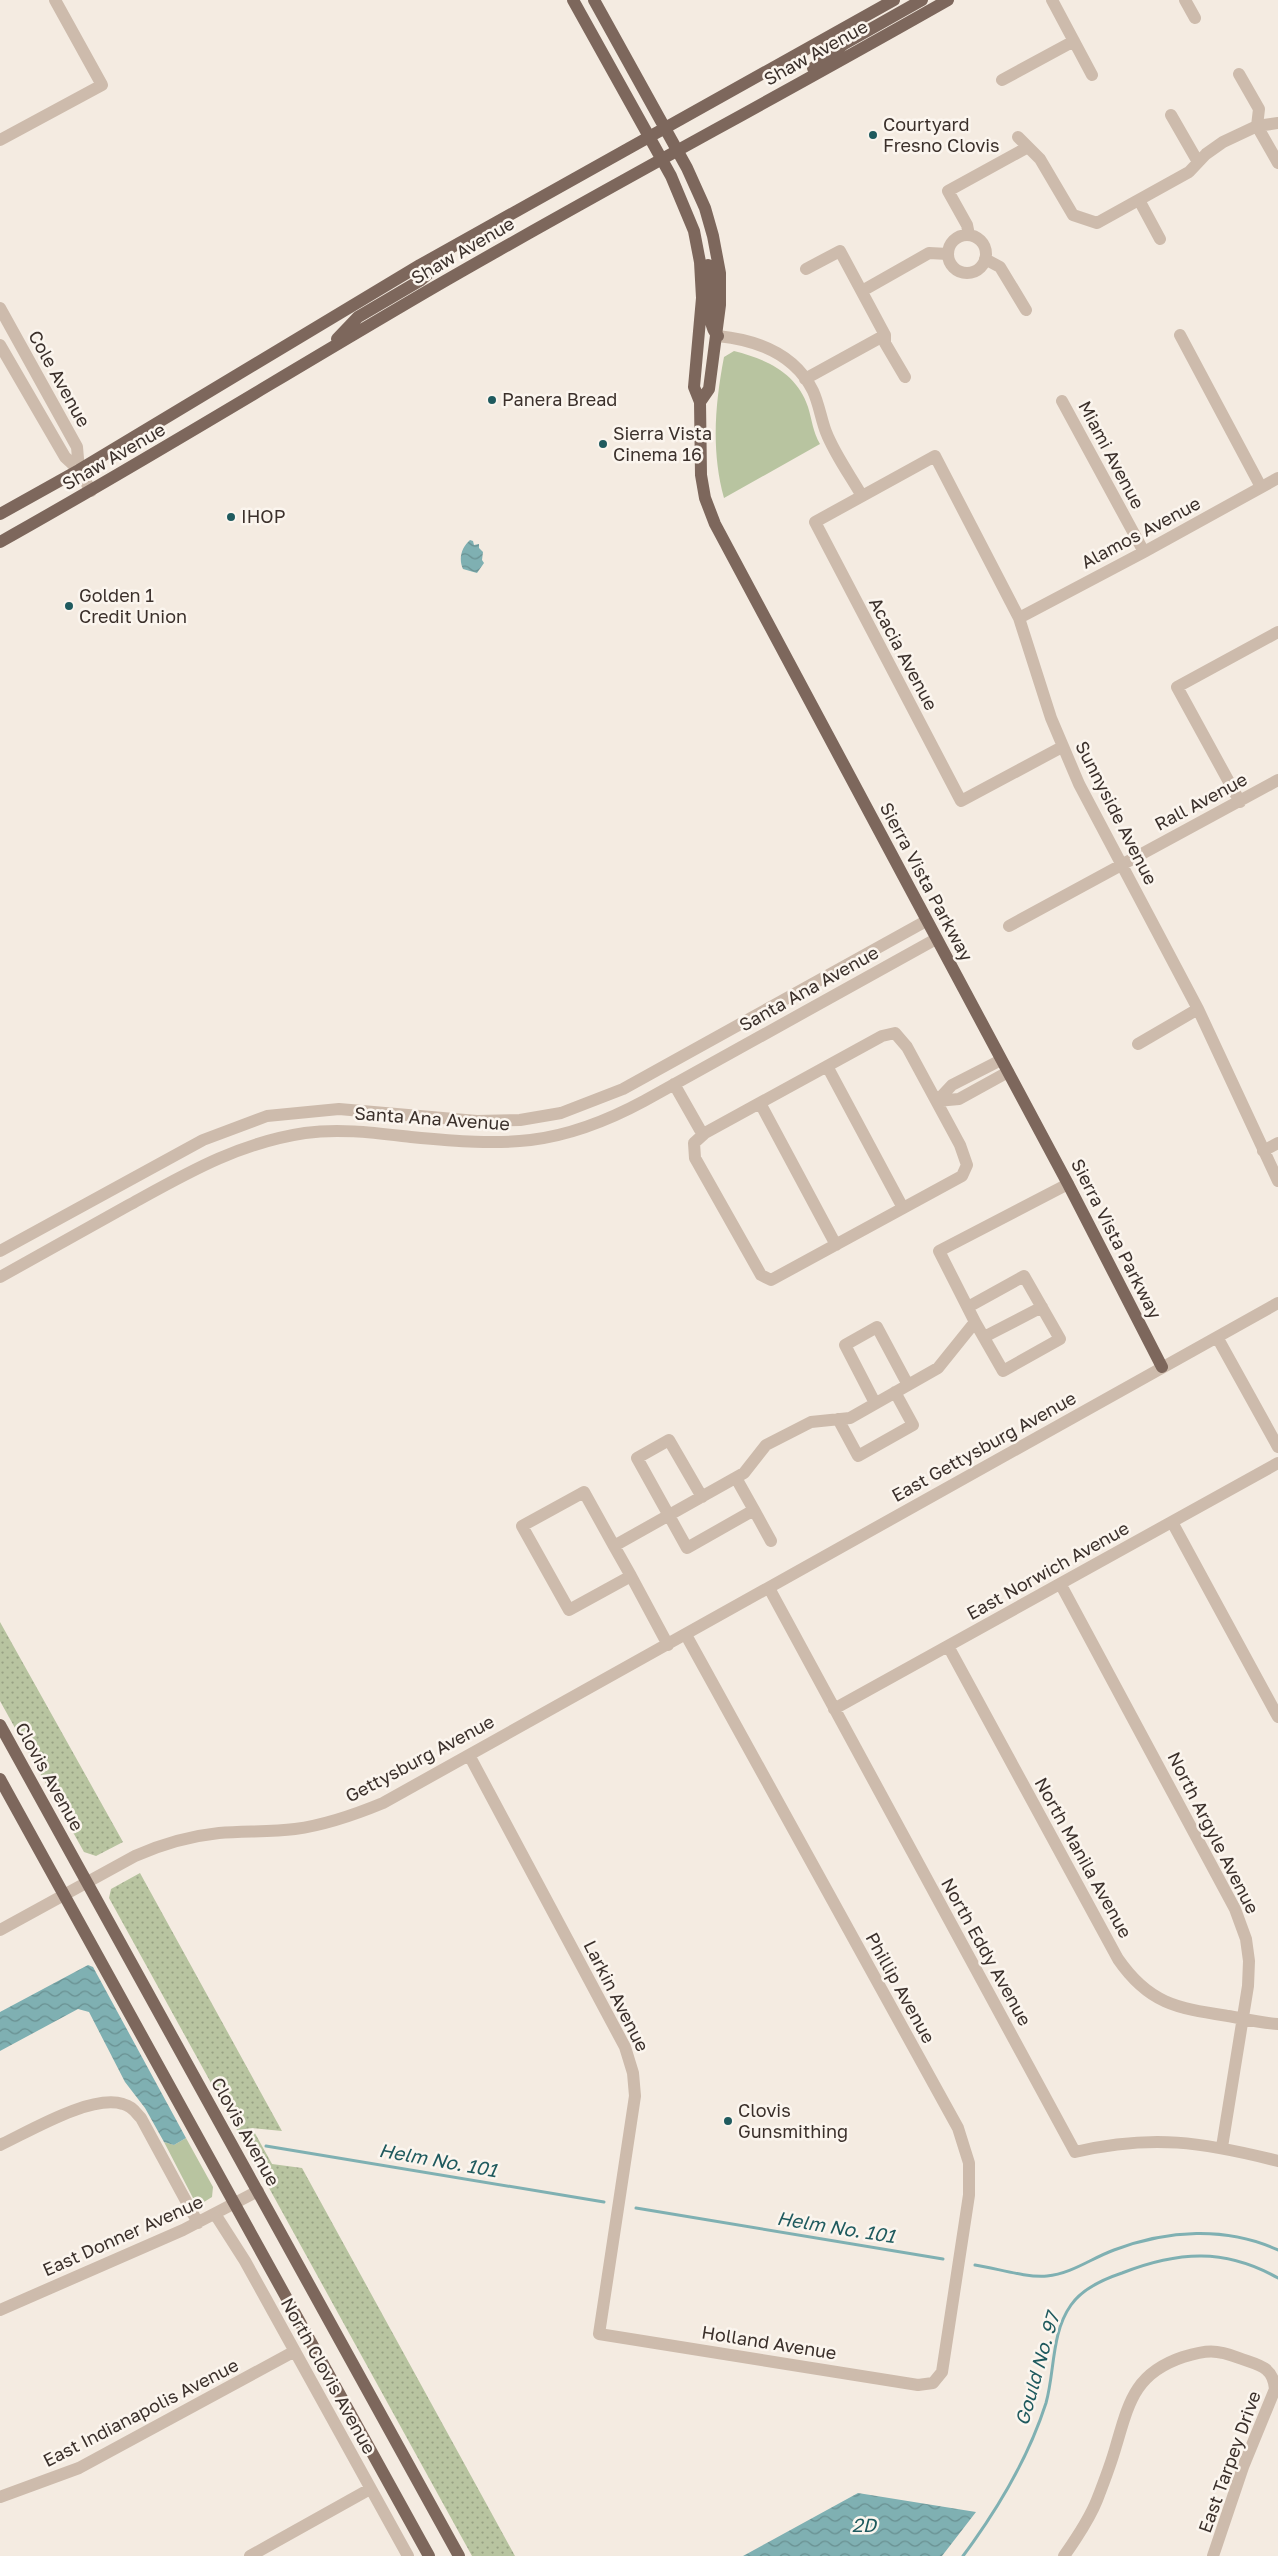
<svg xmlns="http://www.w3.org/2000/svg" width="1278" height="2556" viewBox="0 0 1278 2556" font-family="'Golos Text',sans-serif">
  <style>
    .grass { fill: #b8c4a0 }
    .park { fill: url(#park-dots) }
    .water { fill: url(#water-waves) }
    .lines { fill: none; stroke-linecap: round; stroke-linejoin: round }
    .stream { stroke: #7fb0b2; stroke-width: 3 }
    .minor { stroke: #cdbbac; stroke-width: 12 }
    .major { stroke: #7d675c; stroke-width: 12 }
    .poi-dot { fill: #1f5a5e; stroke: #fbf5ee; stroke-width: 2 }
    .labels { text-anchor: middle; stroke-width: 5; stroke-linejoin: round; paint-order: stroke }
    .street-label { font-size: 18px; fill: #3b302b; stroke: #fbf5ee }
    .poi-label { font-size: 18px; fill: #3b302b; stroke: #fbf5ee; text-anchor: start }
    .water-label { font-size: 19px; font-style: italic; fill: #1f5a5e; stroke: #fbf5ee }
  </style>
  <defs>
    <pattern id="park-dots" width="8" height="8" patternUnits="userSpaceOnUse" patternTransform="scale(1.25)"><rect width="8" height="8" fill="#b8c4a0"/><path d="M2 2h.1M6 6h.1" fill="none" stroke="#97a083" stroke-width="1.8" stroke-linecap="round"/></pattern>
    <pattern id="water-waves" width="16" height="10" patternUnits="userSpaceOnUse" patternTransform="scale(1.25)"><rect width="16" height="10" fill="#7fb0b2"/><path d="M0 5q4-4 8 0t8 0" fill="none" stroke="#699091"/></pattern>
  </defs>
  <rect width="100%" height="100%" fill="#f4ebe1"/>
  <path class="grass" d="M734,351C766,359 797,373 808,407C812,420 813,432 820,444L724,498C711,451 715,404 724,357Z
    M186,2138L213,2187L212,2197L204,2202L193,2198L164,2142L174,2145Z"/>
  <path class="park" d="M0,1622L123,1842L96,1856L84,1852L0,1701Z
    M140,1873L282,2131L252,2128L272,2164L302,2168L515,2556H472L109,1898L111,1889Z"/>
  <path class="water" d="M470,540L473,541L474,545L479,544V548L483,552L482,560L484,563L477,573L463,569C458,558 462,547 470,540Z
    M88,1965L93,1967L186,2138L174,2145L164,2142L145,2108L125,2082L89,2012L78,2009L0,2051V2012Z
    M858,2493L976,2512L942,2556H743Z"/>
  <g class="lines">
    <path class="stream" d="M266,2146L604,2202
      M636,2208L943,2259
      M975,2265C996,2268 1026,2278 1047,2276C1071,2274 1092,2258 1114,2250C1167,2230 1226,2226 1278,2250
      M963,2556C998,2509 1028,2459 1046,2403C1055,2371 1051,2333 1071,2305C1082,2289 1104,2279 1122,2273C1178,2251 1225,2248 1278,2278"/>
    <path class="minor" d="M1052,0L1092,75
      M1185,0L1195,18
      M1002,80L1074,41
      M1171,115L1198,162
      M1278,123L1257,126L1278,163
      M1018,137L1040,159L1073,215L1097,223L1189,172L1206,154L1223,142L1257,126L1259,109L1239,74
      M0,140L102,85L55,0
      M1139,200L1160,239
      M969,235L967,225L948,191L1028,147
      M948 254a19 19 0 1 1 38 0a19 19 0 1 1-38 0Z
      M985,259L1000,267L1026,310
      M806,269L840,251L885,335
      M862,291L929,253L948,254
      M0,308L77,447L79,470
      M1180,335L1261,487
      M718,336C757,340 795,354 813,391C819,404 821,419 826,432C835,455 850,475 862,496
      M0,345L65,457L79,470L91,491
      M805,379L885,335V343L905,377
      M1062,401L1144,552
      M1019,618L1144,552L1278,478
      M1062,747L961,801L815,522L935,456L1019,618L1051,718L1079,784L1198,1009L1278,1181
      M1240,802L1177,687L1278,632
      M1009,926L1278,780
      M895,1033L907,1047L960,1145L967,1165L962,1176L771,1280L761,1275L695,1158L694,1143L705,1133L882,1036Z
      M1138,1044L1198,1009
      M827,1066L903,1208
      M674,1084L703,1135
      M937,1101L959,1099L1008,1072
      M937,1101L952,1085L1001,1060
      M760,1103L836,1245
      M1263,1151L1278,1143
      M0,1251L203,1140L267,1116L339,1109L477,1121L520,1120L561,1113L623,1089L926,921
      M0,1277C43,1253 86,1229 129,1205C187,1173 238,1143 305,1133C340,1128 376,1133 411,1137C506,1146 557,1148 644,1101L936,939
      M968,1307L1024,1276L1060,1339L1003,1371L975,1322
      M984,1337L1042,1307
      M1217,1337L1278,1447
      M875,1403L845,1345L877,1327L908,1385
      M838,1419L858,1456L913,1425L895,1392
      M702,1497L669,1440L637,1458L687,1548L754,1510L736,1478
      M754,1510L771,1541
      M1172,1522L1278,1717
      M614,1546L631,1576
      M1061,1585L1235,1909L1246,1939L1249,1961L1248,1986L1222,2147
      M769,1588L1075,2152C1152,2134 1203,2142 1278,2161
      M668,1645L631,1576L569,1610L522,1526L584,1492L614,1546L744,1473L766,1445L811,1422L850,1418L938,1368L975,1322L939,1251L1068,1184
      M948,1646L1118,1959C1149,2004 1177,2008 1228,2016C1244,2019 1261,2023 1278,2024
      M834,1709L1278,1463
      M469,1755L625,2047L633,2073L635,2096L599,2334L918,2385L933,2383L942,2372L969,2195V2163L958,2128L686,1635
      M0,1930L135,1856C162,1844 190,1836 219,1833C245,1831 270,1832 295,1829C326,1825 354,1815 383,1803L1278,1303
      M0,2145C30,2131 91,2094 123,2104C132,2106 135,2112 141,2118L198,2223
      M215,2214L245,2261L408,2556
      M0,2310L183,2230L258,2191
      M0,2497L79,2468L295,2351
      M250,2556L370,2489
      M1064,2556C1076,2539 1089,2520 1097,2500C1104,2482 1111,2464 1116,2446C1129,2402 1135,2373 1183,2357C1206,2350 1216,2349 1239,2358C1258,2365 1273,2366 1275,2389L1243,2467L1213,2556"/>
    <path class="major" d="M573,0L671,176L694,231L700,262L702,298L694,387L700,402L701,475L705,498L715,524L1068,1184L1162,1367
      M594,0L687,168L705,208L713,236L720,273V305L709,389L700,402
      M813,68L844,44L922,0
      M708,265C713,284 704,325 718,336
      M337,339L358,317L421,280L427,275L430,260
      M0,514L79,470L420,265L894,0
      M0,542C145,461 287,373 431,289C602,190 776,98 948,0
      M0,1725L459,2556
      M0,1779L429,2556"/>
  </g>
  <g class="poi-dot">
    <circle cx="873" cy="135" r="5"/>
    <circle cx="492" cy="400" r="5"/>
    <circle cx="603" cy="444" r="5"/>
    <circle cx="231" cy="517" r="5"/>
    <circle cx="69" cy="606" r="5"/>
    <circle cx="728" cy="2121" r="5"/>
  </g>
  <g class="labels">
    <g class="street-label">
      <text transform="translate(816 53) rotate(-29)" y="6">Shaw Avenue</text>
      <text transform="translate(463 251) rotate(-30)" y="6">Shaw Avenue</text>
      <text transform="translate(59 379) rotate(61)" y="6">Cole Avenue</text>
      <text transform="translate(1111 455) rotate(62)" y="6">Miami Avenue</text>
      <text transform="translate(114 457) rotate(-30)" y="6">Shaw Avenue</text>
      <text transform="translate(1141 533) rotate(-28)" y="6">Alamos Avenue</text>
      <text transform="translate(903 654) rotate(62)" y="6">Acacia Avenue</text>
      <text transform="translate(1201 802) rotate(-28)" y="6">Rall Avenue</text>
      <text transform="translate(1116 813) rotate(63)" y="6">Sunnyside Avenue</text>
      <text transform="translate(926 882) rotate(62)" y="6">Sierra Vista Parkway</text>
      <text transform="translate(809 989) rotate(-29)" y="6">Santa Ana Avenue</text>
      <text transform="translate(432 1119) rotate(4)" y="6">Santa Ana Avenue</text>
      <text transform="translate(1116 1239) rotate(63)" y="6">Sierra Vista Parkway</text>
      <text transform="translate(984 1447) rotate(-29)" y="6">East Gettysburg Avenue</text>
      <text transform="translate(1048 1571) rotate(-29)" y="6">East Norwich Avenue</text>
      <text transform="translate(420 1759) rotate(-28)" y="6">Gettysburg Avenue</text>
      <text transform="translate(49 1777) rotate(61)" y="6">Clovis Avenue</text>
      <text transform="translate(1213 1833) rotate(63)" y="6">North Argyle Avenue</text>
      <text transform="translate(1083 1858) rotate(61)" y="6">North Manila Avenue</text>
      <text transform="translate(986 1952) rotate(61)" y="6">North Eddy Avenue</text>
      <text transform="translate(900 1988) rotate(61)" y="6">Phillip Avenue</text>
      <text transform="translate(616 1996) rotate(63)" y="6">Larkin Avenue</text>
      <text transform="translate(245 2132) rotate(61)" y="6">Clovis Avenue</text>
      <text transform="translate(123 2236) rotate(-24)" y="6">East Donner Avenue</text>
      <text transform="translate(769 2343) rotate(9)" y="6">Holland Avenue</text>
      <text transform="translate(328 2376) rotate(61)" y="6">North Clovis Avenue</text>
      <text transform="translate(141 2413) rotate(-27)" y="6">East Indianapolis Avenue</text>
      <text transform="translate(1230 2462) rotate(-70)" y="6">East Tarpey Drive</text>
    </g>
    <g class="poi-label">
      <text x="883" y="131">Courtyard<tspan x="883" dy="21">Fresno Clovis</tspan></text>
      <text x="502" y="406">Panera Bread</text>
      <text x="613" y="440">Sierra Vista<tspan x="613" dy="21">Cinema 16</tspan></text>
      <text x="241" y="523">IHOP</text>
      <text x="79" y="602">Golden 1<tspan x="79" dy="21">Credit Union</tspan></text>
      <text x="738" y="2117">Clovis<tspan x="738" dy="21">Gunsmithing</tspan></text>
    </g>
    <g class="water-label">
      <text transform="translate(438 2160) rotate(10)" y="7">Helm No. 101</text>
      <text transform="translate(836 2227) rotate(9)" y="7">Helm No. 101</text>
      <text transform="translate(1037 2369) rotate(-74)" y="7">Gould No. 97</text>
      <text x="864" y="2532">2D</text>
    </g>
  </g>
</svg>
